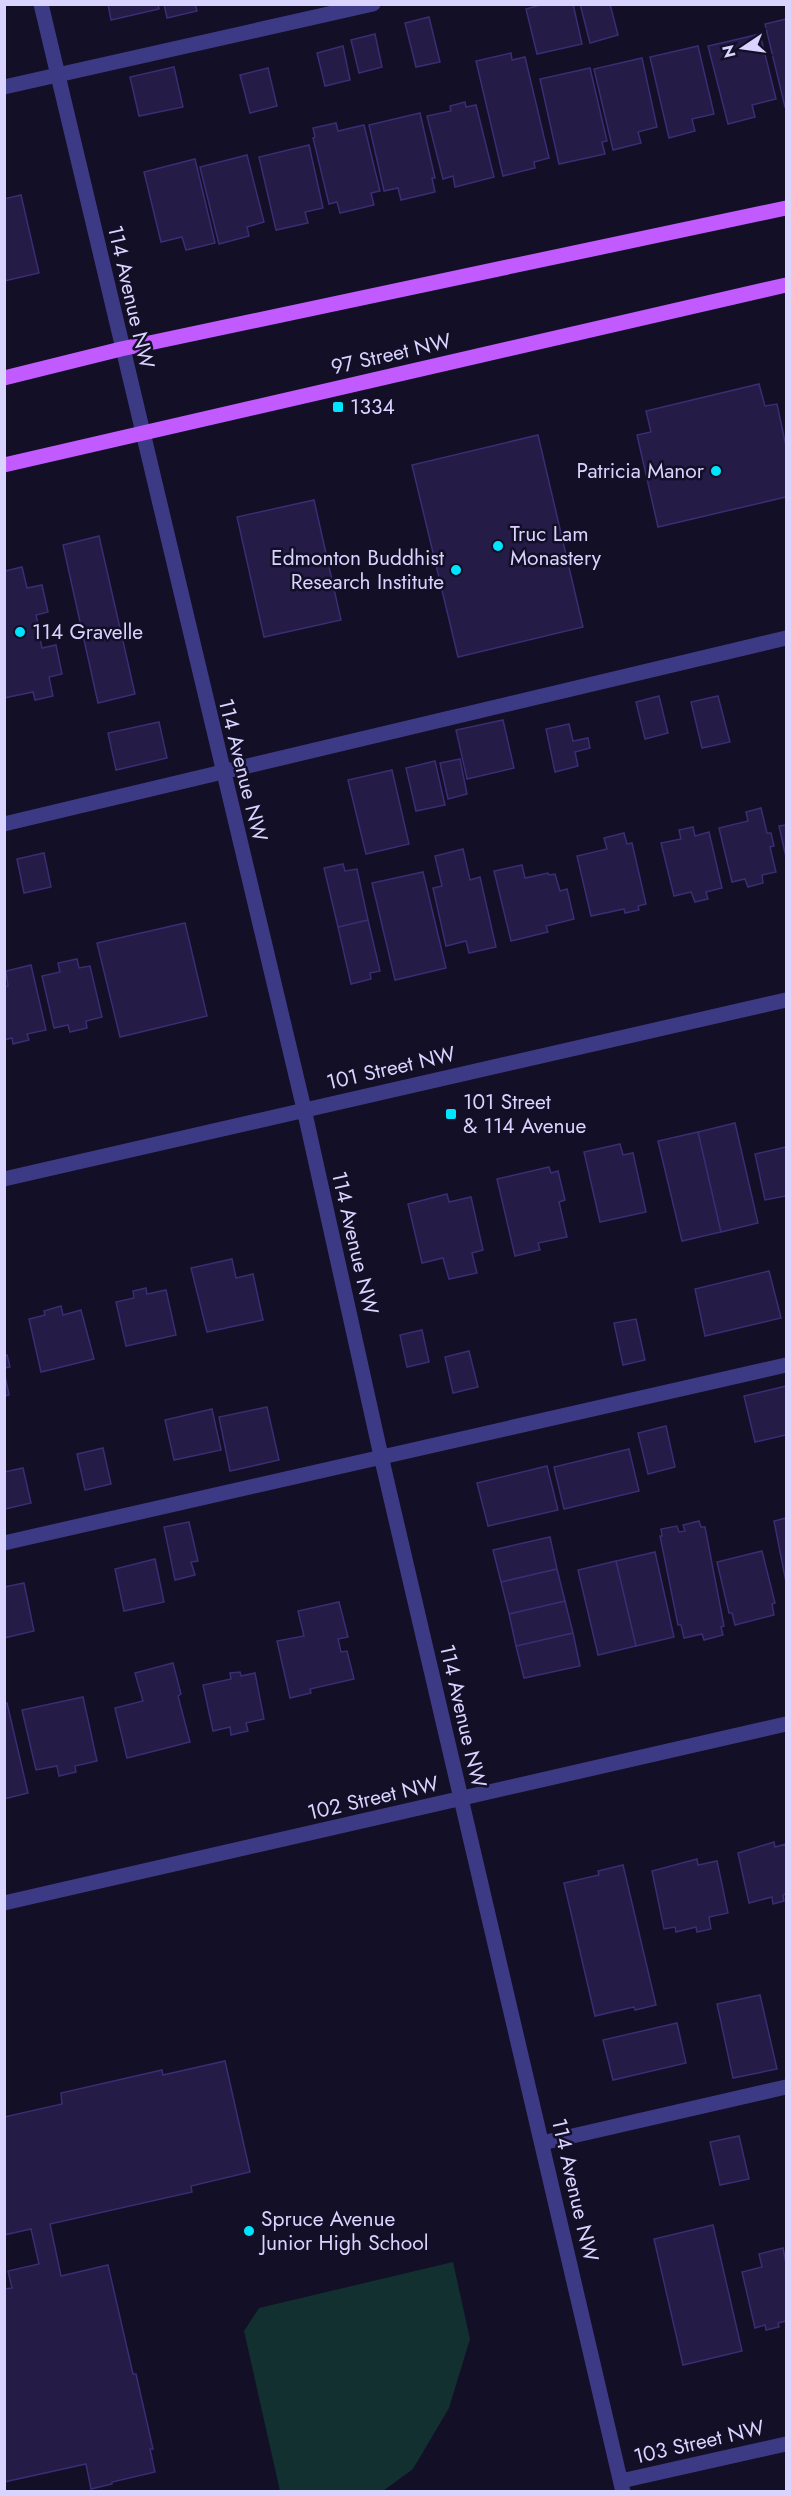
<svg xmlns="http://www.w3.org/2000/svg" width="791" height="2496" viewBox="0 0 791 2496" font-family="Jost,sans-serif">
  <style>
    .green { fill: #12302f }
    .building { fill: #241b47; stroke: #3b2d73; stroke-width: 1.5 }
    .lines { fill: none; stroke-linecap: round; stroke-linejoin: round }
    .minor { stroke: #3d3a85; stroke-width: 15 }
    .major { stroke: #c25bff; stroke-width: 15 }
    .poi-dot { fill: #00e5ff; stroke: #130f26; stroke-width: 2 }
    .labels { text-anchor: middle; stroke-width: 5; stroke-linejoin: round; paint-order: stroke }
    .street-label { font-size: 21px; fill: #d9d4ff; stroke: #130f26 }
    .poi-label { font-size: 21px; fill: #d9d4ff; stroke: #130f26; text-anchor: start }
  </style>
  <rect width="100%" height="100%" fill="#130f26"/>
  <path class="green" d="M453,2262L470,2339L449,2408L413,2469L383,2491H280L244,2331L259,2308Z"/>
  <path class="building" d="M108,4H158L159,9L111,20Z
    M164,4H195L197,11L167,18Z
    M544,4H573L582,44L537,54L526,9Z
    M580,4H610L618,35L590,43Z
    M429,17L440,62L416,67L405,23Z
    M786,19V107H785L765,24Z
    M375,34L382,67L359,73L351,40Z
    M760,34L776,99L752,105L755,117L728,124L708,46Z
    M343,46L350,80L325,86L317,53Z
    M698,46L714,114L692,119L695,131L669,138L650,57Z
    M511,53L512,60L525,57L549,158L534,162L535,168L503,176L476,61Z
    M642,58L657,127L638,132L641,143L613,150L594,69Z
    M174,67L183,107L139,116L130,77Z
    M268,68L277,106L250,113L240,75Z
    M590,68L607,141L602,142L605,154L559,164L540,79Z
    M465,102L466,107L476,105L494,177L455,187L453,176L443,179L427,116L451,111L450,106Z
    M420,113L435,178H432L435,192L401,200L398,188L384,191L369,125Z
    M336,123L338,131L364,125L380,191L371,193L374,205L340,213L337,202L329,204L313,138L315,137L313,128Z
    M309,145L323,208L305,212L308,223L276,230L259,157Z
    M247,155L264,222L247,227L249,236L219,244L200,167Z
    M195,159L215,243L186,250L182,237L161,242L144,172Z
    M21,195L39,273L4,281V199Z
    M759,384L765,406L777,404L786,446V497L658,527L637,435L651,432L646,411Z
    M538,435L583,627L458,657L412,465Z
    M314,500L341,620L264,637L237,517Z
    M99,536L135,694L98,703L63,545Z
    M22,567L27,588L42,585L48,612L36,615L38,624L34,625L37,640L40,639L42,648L56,645L62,674L49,677L53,696L35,700L33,692L4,698L5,571Z
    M659,696L668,733L645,739L636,702Z
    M718,696L730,742L702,748L691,702Z
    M503,720L514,768L467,779L456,730Z
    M159,722L167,758L116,770L108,733Z
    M569,724L573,741L588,738L590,748L575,752L578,766L555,772L546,729Z
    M460,759L467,794L448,799L440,763Z
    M435,761L445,805L416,811L406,768Z
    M392,770L409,844L366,854L348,780Z
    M761,808L767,833H771L774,846L770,847L776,872L762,875L763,883L748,887L745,879L732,882L719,828L748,821L746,812Z
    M786,825V857L779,826Z
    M693,827L695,836L709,832L722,888L706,892L708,899L695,902L691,892L674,896L661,843L681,839L679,830Z
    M624,833L627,844L632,843L646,904L638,906L639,910L625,913L624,909L591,916L577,856L607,849L604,838Z
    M463,849L470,880L480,877L496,947L469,953L466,941L446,946L433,888L442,886L435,856Z
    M44,853L51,887L24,893L17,859Z
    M343,864L345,871L357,869L368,920L338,927L324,868Z
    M522,865L525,878L548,873L549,875L555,874L560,891L567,889L574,919L546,926L548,932L511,941L494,871Z
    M423,872L446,968L395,980L372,883Z
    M368,920L380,971L370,973L371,979L351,984L338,927Z
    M185,923L207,1016L120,1037L97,943Z
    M77,959L79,968L90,966L102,1017L86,1021L87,1028L70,1032L68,1025L54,1028L42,976L60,972L58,963Z
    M31,965L46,1030L27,1034L29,1040L13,1044L12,1038L4,1040V987L8,986L6,971Z
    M735,1123L758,1223L721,1232L698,1132Z
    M698,1132L721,1232L682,1241L658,1141Z
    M620,1144L623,1155L633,1153L646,1212L600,1222L584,1152Z
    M786,1147V1196L765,1200L755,1154Z
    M549,1167L551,1173L558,1171L565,1200L559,1202L567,1237L538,1243L540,1250L515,1256L497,1179Z
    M447,1194L449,1202L471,1197L483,1250L472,1253L477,1273L449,1279L443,1258L422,1263L408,1204Z
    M232,1259L236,1278L253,1274L263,1320L207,1332L191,1268Z
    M769,1271L781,1318L705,1336L695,1289Z
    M146,1288L147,1294L166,1290L176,1335L126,1346L116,1302L134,1298L133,1291Z
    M61,1306L63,1315L81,1310L94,1359L41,1372L29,1319L45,1315L44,1311Z
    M636,1319L645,1360L623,1365L614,1323Z
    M422,1330L429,1362L407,1367L400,1335Z
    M469,1351L478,1387L453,1393L445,1357Z
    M7,1355L10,1367L4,1368V1356Z
    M4,1371L9,1395L4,1396Z
    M786,1386V1435L755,1442L744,1396Z
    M267,1407L279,1460L230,1471L219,1417Z
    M212,1409L221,1450L174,1460L165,1420Z
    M666,1426L675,1467L648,1474L638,1433Z
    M103,1448L111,1484L85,1490L77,1454Z
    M629,1449L639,1491L564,1509L554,1467Z
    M547,1466L558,1510L488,1526L477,1483Z
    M23,1468L31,1503L5,1509L4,1472Z
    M786,1518V1582L774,1521Z
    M699,1521L701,1527H705L724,1626L721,1627L723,1635L704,1640L702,1634L684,1638L681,1625H678L660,1536H662L661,1529L677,1526L679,1532L685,1531L683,1525Z
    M189,1522L198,1561L191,1562L195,1575L175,1580L164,1527Z
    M550,1537L557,1569L501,1582L493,1550Z
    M762,1551L775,1603L772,1604L774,1615L735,1625L732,1613H729L717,1562Z
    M655,1552L674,1637L636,1646L616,1561Z
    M155,1559L164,1602L124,1611L115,1569Z
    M616,1561L636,1646L598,1655L578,1570Z
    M557,1569L565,1601L509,1614L501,1582Z
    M24,1583L34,1631L4,1638V1587Z
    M565,1601L573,1633L516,1646L509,1614Z
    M339,1602L348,1637L338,1639L341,1652L347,1651L354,1679L310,1689L311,1693L290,1698L277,1641L304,1636L298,1611Z
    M573,1633L580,1666L524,1678L516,1646Z
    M173,1663L181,1694L178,1696L190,1742L127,1758L115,1708L143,1701L135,1673Z
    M240,1672L241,1676L255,1673L264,1719L246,1723L248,1731L231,1735L230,1727L213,1731L203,1685L231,1679L230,1673Z
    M83,1697L97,1761L75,1766L76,1772L59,1776L57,1766L36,1770L22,1710Z
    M4,1703H7L28,1793L4,1799Z
    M774,1842L775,1847L786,1844V1894L783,1895L784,1901L773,1904L772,1897L749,1903L738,1853Z
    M697,1859L698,1865L717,1861L728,1913L709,1917L711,1929L697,1932L696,1927L676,1932L675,1927L664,1929L652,1871Z
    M623,1865L656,2005L635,2010L634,2007L595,2016L564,1883L599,1875L598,1871Z
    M760,1995L777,2069L733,2078L717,2004Z
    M677,2023L686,2063L613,2080L603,2040Z
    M225,2061L250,2172L191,2186L192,2192L50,2224L61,2276L108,2265L133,2374H136L153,2449H150L155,2472L112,2482V2484L91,2489L86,2464L4,2482V2289L12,2288L8,2271L39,2264L31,2229L4,2235V2117L62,2104L61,2093L162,2070L163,2075Z
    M739,2136L749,2179L720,2185L710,2142Z
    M713,2225L742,2351L683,2365L654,2239Z
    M783,2248L786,2263V2321L778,2323L779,2327L766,2330L765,2325L755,2328L742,2272L762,2267L759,2254Z"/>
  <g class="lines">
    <path class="minor" d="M41,4L304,1109L381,1456L623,2492
      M4,87L373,4
      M4,824L786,638
      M4,1179L786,1000
      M4,1543L786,1365
      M4,1903L786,1724
      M542,2143L786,2087
      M621,2481L786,2444"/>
    <path class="major" d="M4,378L121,349L786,208
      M4,465L786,285"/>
  </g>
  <g class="poi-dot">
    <rect x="332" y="401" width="12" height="12" rx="3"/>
    <circle cx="716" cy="471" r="6"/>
    <circle cx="498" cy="546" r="6"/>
    <circle cx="456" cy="570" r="6"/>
    <circle cx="20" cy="632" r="6"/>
    <rect x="445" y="1108" width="12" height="12" rx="3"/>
    <circle cx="249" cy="2231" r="6"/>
  </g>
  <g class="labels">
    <g class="street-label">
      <text transform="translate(131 297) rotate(77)" y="7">114 Avenue NW</text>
      <text transform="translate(391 354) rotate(-13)" y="7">97 Street NW</text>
      <text transform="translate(243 770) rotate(76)" y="7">114 Avenue NW</text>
      <text transform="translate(391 1068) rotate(-13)" y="7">101 Street NW</text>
      <text transform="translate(355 1243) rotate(77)" y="7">114 Avenue NW</text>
      <text transform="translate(463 1716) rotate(77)" y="7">114 Avenue NW</text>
      <text transform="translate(373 1798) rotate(-13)" y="7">102 Street NW</text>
      <text transform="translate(575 2190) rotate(77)" y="7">114 Avenue NW</text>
      <text transform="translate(699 2442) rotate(-13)" y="7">103 Street NW</text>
    </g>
    <g class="poi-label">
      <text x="350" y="414">1334</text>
      <text x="704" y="478" text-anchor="end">Patricia Manor</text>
      <text x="510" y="541">Truc Lam<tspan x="510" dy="24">Monastery</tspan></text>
      <text x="444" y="565" text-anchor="end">Edmonton Buddhist<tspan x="444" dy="24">Research Institute</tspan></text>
      <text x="32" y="639">114 Gravelle</text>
      <text x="463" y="1109">101 Street<tspan x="463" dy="24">&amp; 114 Avenue</tspan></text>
      <text x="261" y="2226">Spruce Avenue<tspan x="261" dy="24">Junior High School</tspan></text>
    </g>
  </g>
  <rect width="791" height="2496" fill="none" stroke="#d9d4ff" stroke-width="12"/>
  <g transform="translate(743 48) rotate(257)" stroke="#130f26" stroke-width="4.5" paint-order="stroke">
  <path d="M0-4.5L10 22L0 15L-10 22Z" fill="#d9d4ff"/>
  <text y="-9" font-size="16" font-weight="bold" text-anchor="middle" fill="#d9d4ff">N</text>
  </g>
</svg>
